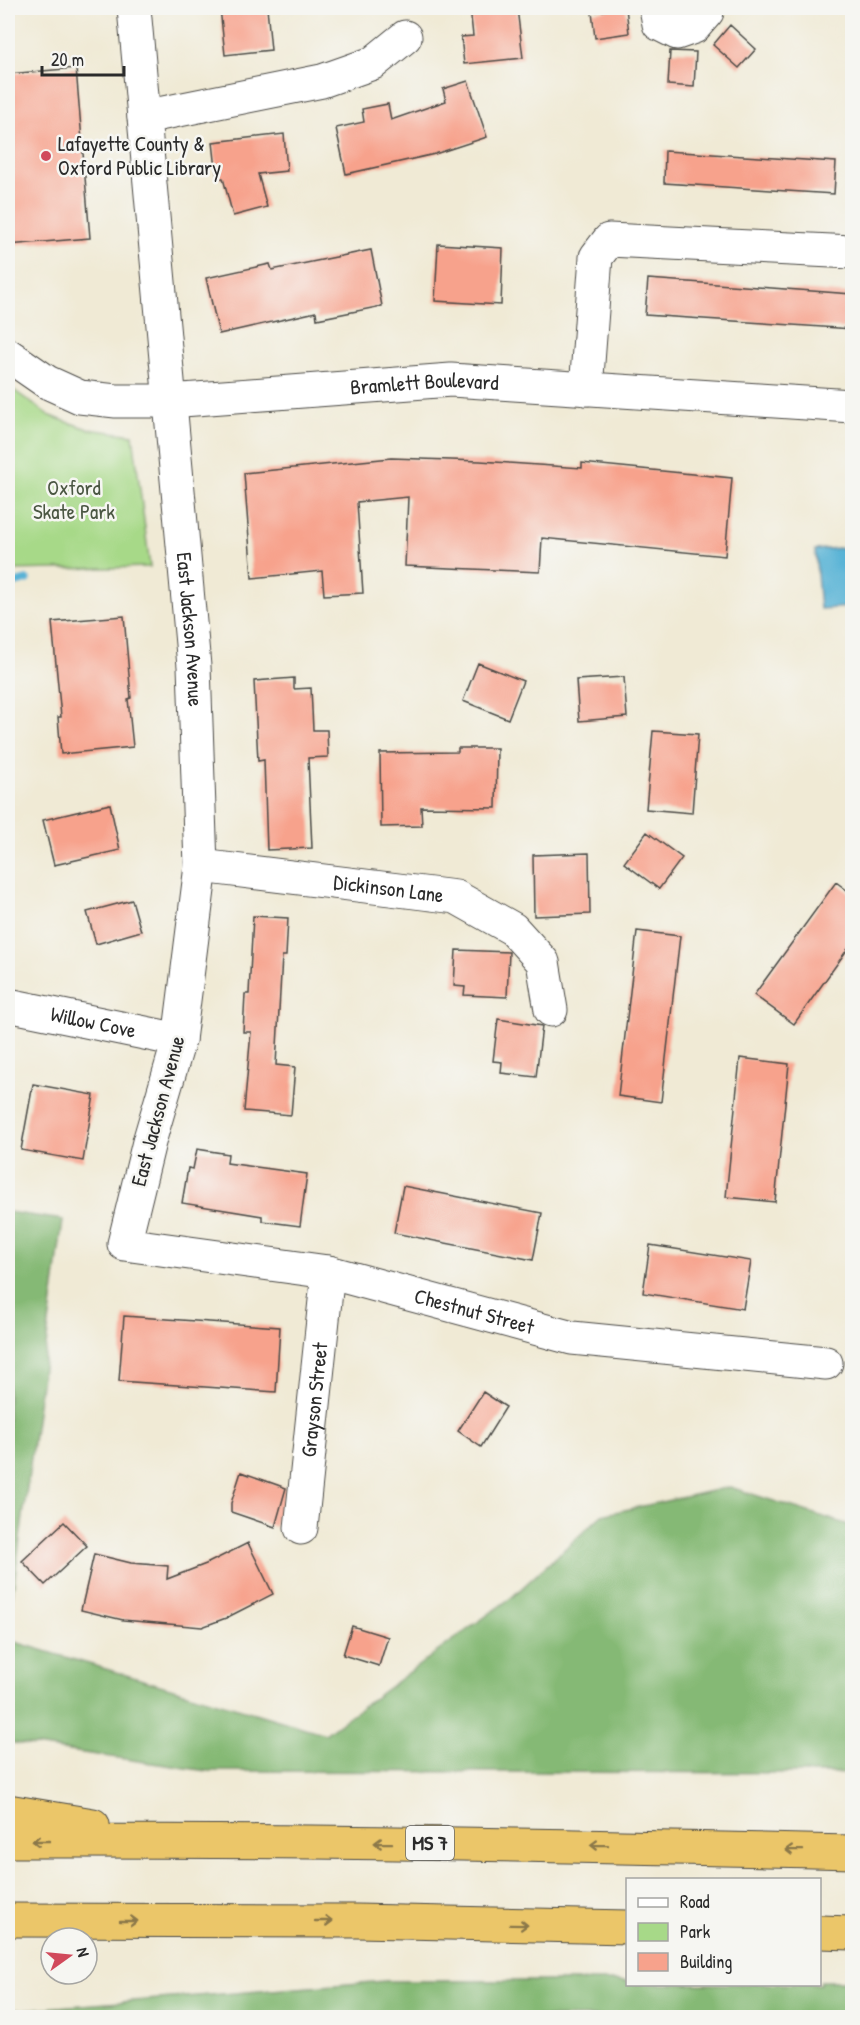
<svg xmlns="http://www.w3.org/2000/svg" width="860" height="2025" viewBox="0 0 860 2025" font-family="'Patrick Hand',sans-serif">
  <style>
    .green { fill: #a7d988; stroke: #69825a; stroke-width: 1.5 }
    .forest { fill: #85b974; stroke: #587250; stroke-width: 1.5 }
    .water { fill: #58b3d6; stroke: #426f80; stroke-width: 1.5 }
    .lines { fill: none; stroke-linecap: round; stroke-linejoin: round }
    .stream { stroke: #58b3d6; stroke-width: 8 }
    .building { fill: #f7a28c }
    .minor-casing { stroke: #494844; stroke-width: 35 }
    .highway-casing { stroke: #494844; stroke-width: 35 }
    .minor { stroke: #fff; stroke-width: 33 }
    .highway { stroke: #ebc669; stroke-width: 33 }
    .oneway { stroke: #8b784a }
    .poi-dot { fill: #d1495b; stroke: #f6f6f2; stroke-width: 2 }
    .labels { text-anchor: middle; stroke-width: 5; stroke-linejoin: round; paint-order: stroke }
    .shield { fill: #f6f6f2; stroke: #686867; stroke-width: 1.5 }
    .shield-label { font-size: 20px; font-weight: bold; fill: #2b2b2b }
    .poi-label { font-size: 21px; fill: #2b2b2b; stroke: #f6f6f2; text-anchor: start }
    .street-label { font-size: 21px; fill: #2b2b2b; stroke: #f6f6f2 }
    .park-label { font-size: 21px; fill: #4a5642; stroke: #f6f6f2 }
  </style>
  <rect width="100%" height="100%" fill="#f6f6f2"/>
  <filter id="ink" filterUnits="userSpaceOnUse"><feTurbulence type="fractalNoise" baseFrequency=".0167" numOctaves="2"/><feDisplacementMap in="SourceGraphic" scale="12" xChannelSelector="R" yChannelSelector="G"/><feConvolveMatrix kernelMatrix="1 2 1 2 8 2 1 2 1" color-interpolation-filters="sRGB"/></filter>
  <filter id="wash" filterUnits="userSpaceOnUse"><feTurbulence type="fractalNoise" baseFrequency=".008" numOctaves="4" result="noise"/><feDisplacementMap in="SourceGraphic" scale="24" xChannelSelector="R" yChannelSelector="G"/><feGaussianBlur stdDeviation="1.35" result="paint"/><feColorMatrix in="noise" values="0 0 0 0 0 0 0 0 0 0 0 0 0 0 0 0 0 1.4 0 .05"/><feComposite in="paint" operator="in"/></filter>
  <g filter="url(#wash)">
    <rect width="100%" height="100%" fill="#f0ead5"/>
    <path class="green" d="M8,386L50,416L88,429L133,435L150,567L8,570Z"/>
    <path class="forest" d="M8,1212L63,1220L8,1628Z
      M730,1487L852,1526V1773L207,1771L8,1742V1640L325,1734L512,1597L602,1515Z
      M386,1981H627L628,1984H820V1981H852V2017H8V2011Z"/>
    <path class="water" d="M852,547V607L820,609L815,550Z"/>
    <g class="lines">
      <path class="stream" d="M8,585L27,580"/>
    </g>
    <g id="blocks">
      <path class="building" d="M220,8H267L271,50L225,55Z
        M470,8H517L523,58L464,64L461,37L473,36Z
        M626,8L629,33L595,38L592,12Z
        M730,25L756,49L739,68L713,45Z
        M670,51L696,52L694,87L668,85Z
        M76,68L90,238L8,245V74Z
        M468,81L487,137L435,154L346,174L336,128L364,122L362,109L388,104L391,120L446,101L443,89Z
        M284,134L287,171L258,174L267,207L233,216L223,178H217L213,142Z
        M665,151L836,162L834,194L664,183Z
        M438,244L503,248L501,305L435,301Z
        M371,250L382,306L317,319L316,312L219,334L206,278L270,264L272,270Z
        M648,279L852,294V329L645,315Z
        M391,458L480,461L582,468V463L732,478L725,556L542,538L540,572L405,566L408,497L357,502L363,593L324,595L322,571L252,578L244,473Z
        M124,616L131,698L128,699L133,747L61,754L58,717H61L52,622Z
        M478,663L523,681L508,719L463,701Z
        M624,677L627,717L579,721L576,680Z
        M294,678V689L311,688L313,730H327L328,757L308,758L312,848L267,850L264,760L258,761L254,681Z
        M653,731L698,734L692,813L646,809Z
        M458,748H497L496,808L421,807L422,826L381,827L380,753L458,752Z
        M110,804L120,850L54,865L43,820Z
        M647,832L682,858L659,889L624,863Z
        M589,853L590,914L534,916L533,855Z
        M836,882L852,894V943L794,1024L754,995Z
        M132,900L141,931L96,944L87,912Z
        M253,916L288,918L286,956H282L276,1065L295,1067L291,1115L244,1111L251,1032H243L245,994H249Z
        M637,931L680,936L661,1102L618,1096Z
        M456,950L509,952L507,997L464,995L465,987L454,986Z
        M498,1019L542,1026L536,1077L501,1073L502,1062L493,1061Z
        M740,1058L789,1064L775,1202L726,1197Z
        M33,1084L94,1095L83,1161L21,1150Z
        M197,1149L228,1154L227,1163L307,1174L300,1226L262,1221V1216L182,1203L188,1168L193,1169Z
        M403,1186L542,1213L533,1260L394,1233Z
        M650,1245L751,1261L743,1309L643,1293Z
        M124,1316L280,1327L276,1392L119,1381Z
        M483,1392L506,1407L481,1447L458,1431Z
        M241,1472L286,1488L275,1527L231,1512V1503Z
        M64,1522L87,1546L45,1585L22,1561Z
        M248,1543L273,1594L226,1618L202,1627L123,1620L81,1610L94,1554L131,1563L168,1566L167,1579L206,1564Z
        M352,1626L388,1637L379,1666L343,1655Z"/>
    </g>
  </g>
  <g filter="url(#ink)">
    <use href="#blocks" fill-opacity="0" stroke="#494844" stroke-width="1.5"/>
    <g class="lines">
      <defs>
        <g id="minor">
          <path id="s1" d="M134,8L194,666L201,866L179,1040L149,1142L124,1244L328,1272L572,1338L826,1363"/>
          <path d="M656,8L659,24L677,33L694,27L707,12V8"/>
          <path d="M144,117L322,81L373,63L405,37"/>
          <path id="s2" d="M8,355L47,382L80,397L116,401H169L451,380L852,406"/>
          <path d="M586,389L596,257L609,240L852,252"/>
          <path id="s3" d="M201,866L456,897L513,929L543,962L551,1010"/>
          <path id="s4" d="M8,1005L179,1040"/>
          <path id="s5" d="M301,1528L328,1272"/>
        </g>
        <path id="highway" d="M8,1811L93,1825
          M8,1841C289,1840 571,1845 852,1852
          M8,1920L357,1921L628,1927
          M820,1932L852,1933"/>
      </defs>
      <use href="#minor" class="minor-casing"/>
      <use href="#highway" class="highway-casing"/>
      <use href="#minor" class="minor"/>
      <use href="#highway" class="highway"/>
    </g>
    <defs><path id="oneway-shaft" d="M-6 0H5M1.5-3L5.5 0L1.5 3" fill="none" stroke-width="1.6" stroke-linecap="round" stroke-linejoin="round" transform="scale(1.5)"/></defs>
    <g class="oneway">
      <use href="#oneway-shaft" transform="translate(41 1841) rotate(180)"/>
      <use href="#oneway-shaft" transform="translate(383 1843) rotate(-179)"/>
      <use href="#oneway-shaft" transform="translate(599 1845) rotate(-179)"/>
      <use href="#oneway-shaft" transform="translate(794 1850) rotate(-179)"/>
      <use href="#oneway-shaft" transform="translate(129 1921)"/>
      <use href="#oneway-shaft" transform="translate(324 1921)"/>
      <use href="#oneway-shaft" transform="translate(519 1925) rotate(1)"/>
    </g>
  </g>
  <circle class="poi-dot" cx="46" cy="156" r="6"/>
  <g class="labels">
    <rect class="shield" x="406" y="1826" width="48" height="34" rx="4.5"/>
    <g class="shield-label">
      <text x="430" y="1850">MS 7</text>
    </g>
    <g class="poi-label">
      <text x="58" y="151">Lafayette County &amp;<tspan x="58" dy="24">Oxford Public Library</tspan></text>
    </g>
    <g class="street-label">
      <text dy="7" stroke="none"><textPath href="#s2" startOffset="429">Bramlett Boulevard</textPath></text>
      <text dy="7" stroke="none"><textPath href="#s1" startOffset="624">East Jackson Avenue</textPath></text>
      <text dy="7" stroke="none"><textPath href="#s3" startOffset="189">Dickinson Lane</textPath></text>
      <text dy="7" stroke="none"><textPath href="#s4" startOffset="87">Willow Cove</textPath></text>
      <text transform="translate(158 1111) rotate(-75)" y="7">East Jackson Avenue</text>
      <text dy="7" stroke="none"><textPath href="#s1" startOffset="1605">Chestnut Street</textPath></text>
      <text dy="7" stroke="none"><textPath href="#s5" startOffset="129">Grayson Street</textPath></text>
    </g>
    <g class="park-label">
      <text x="74" y="495">Oxford<tspan x="74" dy="24">Skate Park</tspan></text>
    </g>
  </g>
  <rect width="860" height="2025" fill="none" stroke="#f6f6f2" stroke-width="30"/>
  <rect x="626" y="1878" width="195" height="108" fill="#f6f6f2" stroke="#a5a5a2" stroke-width="1.5"/>
  <rect x="638" y="1898" width="30" height="9" fill="#ffffff" stroke="#a5a5a2" stroke-width="1.5"/>
  <text x="680" y="1908" font-size="18" fill="#2b2b2b">Road</text>
  <rect x="638" y="1923" width="30" height="18" fill="#a7d988" stroke="#a5a5a2" stroke-width="1.5"/>
  <text x="680" y="1938" font-size="18" fill="#2b2b2b">Park</text>
  <rect x="638" y="1953" width="30" height="18" fill="#f7a28c" stroke="#a5a5a2" stroke-width="1.5"/>
  <text x="680" y="1968" font-size="18" fill="#2b2b2b">Building</text>
  <g transform="translate(69 1956) rotate(75)"><circle r="28" fill="#f6f6f2" stroke="#a5a5a2" stroke-width="1.5"/>
  <path d="M0-4.5L10 22L0 15L-10 22Z" fill="#d1495b"/>
  <text y="-9" font-size="16" font-weight="bold" text-anchor="middle" fill="#2b2b2b">N</text>
  </g>
  <path d="M42 66v9h82v-9" fill="none" stroke="#2b2b2b" stroke-width="3"/>
  <text x="51" y="66" font-size="18" fill="#2b2b2b" stroke="#f6f6f2" stroke-width="4.5" paint-order="stroke">20 m</text>
</svg>
